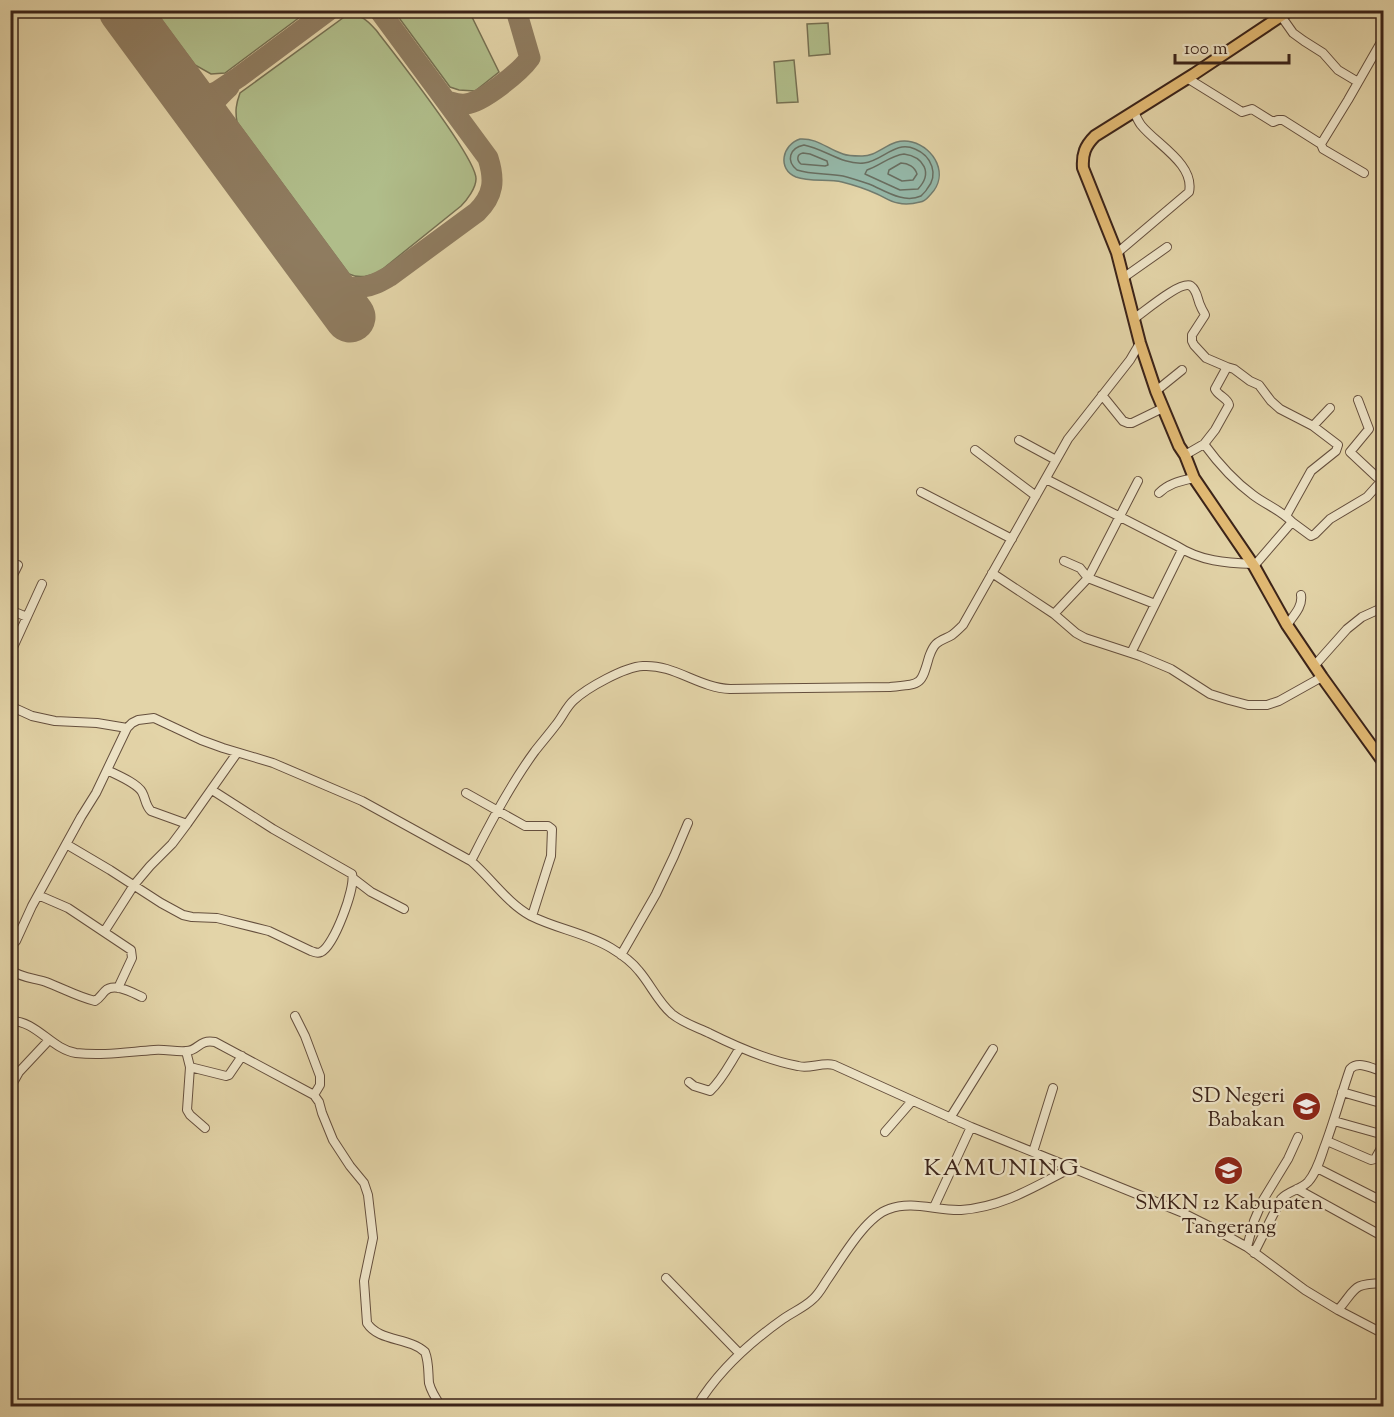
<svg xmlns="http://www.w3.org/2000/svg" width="1394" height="1417" viewBox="0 0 1394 1417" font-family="'Sorts Mill Goudy',serif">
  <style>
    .green { fill: #b0bd8a; stroke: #767052; stroke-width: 1.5 }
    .water { fill: #95b8a9; stroke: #717c6f; stroke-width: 1.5 }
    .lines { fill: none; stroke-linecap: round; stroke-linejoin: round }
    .shore { stroke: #686e61; stroke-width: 1.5 }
    .taxiway { stroke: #8f7c60; stroke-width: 21 }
    .runway { stroke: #8f7c60; stroke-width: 51 }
    .minor-casing { stroke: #654f3d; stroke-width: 10 }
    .major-casing { stroke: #3b2319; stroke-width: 14 }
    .minor { stroke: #ede3c6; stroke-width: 8 }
    .major { stroke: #e2ba74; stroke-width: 10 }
    .labels { text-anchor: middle; stroke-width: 4.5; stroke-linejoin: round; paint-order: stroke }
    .poi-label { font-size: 21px; fill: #3b2319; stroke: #ede3c6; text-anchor: end }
    .quarter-label { font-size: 24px; letter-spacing: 1.5px; fill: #3b2319; stroke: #ede3c6 }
  </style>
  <rect width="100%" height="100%" fill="#e3d4a8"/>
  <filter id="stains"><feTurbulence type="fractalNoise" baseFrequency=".00333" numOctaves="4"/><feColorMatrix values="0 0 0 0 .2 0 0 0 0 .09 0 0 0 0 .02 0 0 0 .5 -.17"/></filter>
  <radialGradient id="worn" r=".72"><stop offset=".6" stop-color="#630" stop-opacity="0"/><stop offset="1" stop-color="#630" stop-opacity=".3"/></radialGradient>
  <path class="green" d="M155,11H308L225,73L211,74L195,65Z
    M394,11H469L499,72L475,91L459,90L450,87Z
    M347,15C362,15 366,19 376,30C393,52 477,158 476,179C476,188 467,200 461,206L379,272C369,276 360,279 349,274L237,122C235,111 236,104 240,93Z
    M828,23L830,54L809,56L807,24Z
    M794,60L798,102L777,103L774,62Z"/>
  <path class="water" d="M800,139C818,138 827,149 843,154C848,156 855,156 861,156C880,157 890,136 912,142C935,148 949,175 931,194C927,198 926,201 920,202C913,204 905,205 898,203C890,202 884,197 877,194C866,189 854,185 842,182C828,179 809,182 796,177C777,169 782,145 800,139Z"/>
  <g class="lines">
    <path class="shore" d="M804,145C825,149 842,165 864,163C883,161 895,140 915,149C932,156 939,175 927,189C926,191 922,195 921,196C903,204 884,190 869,184C860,181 851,178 843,176C828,173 812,175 797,170C786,161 789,148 804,145Z
      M803,153L810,154L827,161L828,165L825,166L801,164C796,160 797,154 803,153Z
      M904,154C924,157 933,173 918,189L900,190L865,174L867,170C880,166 891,155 904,154Z
      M901,163C908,163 915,167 917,174L913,180L902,181L888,174L889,170Z"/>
    <path class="taxiway" d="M167,70L182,86L193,92L203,95H209L218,91L239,77L329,10
      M447,101C454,103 459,105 466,104C483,102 520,72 530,58L516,10
      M217,137C203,111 209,106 229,87
      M303,254C317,270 340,291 363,287C373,286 381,281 390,276L477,212C494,195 495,180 488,158L379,10"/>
    <path class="runway" d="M124,10L350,317"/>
    <defs>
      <path id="minor" d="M1281,16L1293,33L1304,41L1323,53L1338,70L1358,82
        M1187,78L1242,112L1252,109L1273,122L1278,120H1283L1321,144
        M1364,173L1323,149L1321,144L1348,100L1384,37
        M1117,253L1189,192C1195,164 1156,144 1141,125C1138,121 1136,116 1134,112
        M1123,278L1167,247
        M1135,318C1144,312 1181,280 1191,286C1198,291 1197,300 1201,307C1202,310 1204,312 1205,315L1192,335V341L1194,345L1206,358L1227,367
        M1156,391L1182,370
        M1102,395L1123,421L1128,423H1132L1163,408
        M1358,400L1369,429L1350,452L1381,481
        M1313,426L1330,408
        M1019,440L1056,460
        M975,450L1036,496
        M1185,455L1204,444
        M1046,479L1177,546C1200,561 1226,563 1253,564
        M921,492L1012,539
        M1159,493C1169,483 1181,481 1194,478
        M1292,522L1311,536L1315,534L1330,519L1367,497L1384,478
        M1064,561L1080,568L1088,578L1155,604
        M1254,566L1292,522C1281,510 1266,505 1253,495C1234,481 1218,463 1204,444L1215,430L1229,405C1228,398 1218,396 1215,389L1227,367L1234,369L1250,381L1259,385L1271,401L1280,409L1313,426L1338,445L1336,451L1311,471L1286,516
        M992,573L1054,614L1076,633L1085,638L1140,656L1171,669L1210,694L1229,700L1248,705H1267L1279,701L1322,677
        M10,581L18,565
        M10,610L27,617
        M1054,614L1088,578L1138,481
        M1287,625C1293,616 1303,607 1301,595
        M1131,653L1182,550
        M10,654L42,584
        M1315,665L1347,629L1362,617L1384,607
        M10,706L32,716L55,721L97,723L127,728
        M466,793L525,826H548L552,829L551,856L532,916
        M187,824L237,753
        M66,844L110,870L161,903L183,915L192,917L217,918L269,931L311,951C315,952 317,954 321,952C334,946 356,887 352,874L273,829L212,790
        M471,861C490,823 510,785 535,751C542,742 549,734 555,726C562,718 566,707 574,700C587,688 624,667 643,666C674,664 699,688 730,689L890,687C921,684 921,686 929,657C931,652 932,648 936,644C940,640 947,638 952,635C956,632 959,629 963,625L1068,439L1130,360L1140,343
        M354,879L371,892L404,909
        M38,895L68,908L131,950L132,958L118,988
        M104,932L134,885L150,866L172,844L187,824L151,811C145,805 146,799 142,792C137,783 117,775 107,770
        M10,947L16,941L32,906L81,817L96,793L127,728L132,723L138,720L154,718L201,740L223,748L273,763L362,801L471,861C491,878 507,903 531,916C557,929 586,933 611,948C621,954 632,962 639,971C651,985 658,1002 672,1014C683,1023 696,1027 709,1033C737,1047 766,1060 798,1066C810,1069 822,1062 834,1065L971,1127L1181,1212L1209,1226L1247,1247L1305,1290L1338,1310L1384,1334
        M621,955L656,894L674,856L688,823
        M10,970C22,978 34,978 46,982C62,988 78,997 95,1001C100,998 101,995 105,991C114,982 133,993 142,997
        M295,1016L305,1036L320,1076V1085L314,1095
        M10,1021C36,1020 51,1049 76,1053C102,1056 127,1052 154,1050C165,1049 176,1052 186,1051C199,1051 198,1039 215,1042L314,1095L319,1102L322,1113L333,1140L350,1166L364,1183L368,1195L373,1238L364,1281L367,1323C379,1342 409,1337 425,1352C429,1362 428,1372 429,1383C431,1391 436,1399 441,1406
        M186,1051L190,1067L187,1110L190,1115L205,1128
        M190,1067L226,1076L229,1075L242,1056
        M689,1082L694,1086L710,1091C723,1079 730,1063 740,1048
        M10,1088L19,1072L49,1040
        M1342,1092L1384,1104
        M950,1118L993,1049
        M1334,1121L1384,1135
        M885,1132L912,1101
        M1327,1141L1371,1160L1375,1159L1384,1143
        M1033,1152L1053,1088
        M1317,1168L1384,1202
        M1297,1189L1384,1237
        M934,1207L971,1127
        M1247,1247L1254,1221L1263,1200L1288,1159L1298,1137
        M1254,1253L1281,1199C1288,1191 1300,1190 1308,1182C1316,1173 1320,1160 1324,1148C1334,1122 1341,1095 1350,1069C1359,1060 1373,1069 1384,1072
        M666,1278L739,1353
        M1338,1310C1357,1288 1351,1284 1383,1283
        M697,1406C718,1371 749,1343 783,1319C793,1312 805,1307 813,1299C819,1294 823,1286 827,1280C841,1260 865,1217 889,1209C912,1200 937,1211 961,1210C1003,1207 1034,1187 1071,1168"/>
      <path id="major" d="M1290,10L1194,74L1095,136C1085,146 1082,154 1083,168L1117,253L1140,343L1156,391L1179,446L1185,455L1194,478L1254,566L1287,625L1322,677L1384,763"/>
    </defs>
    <use href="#minor" class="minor-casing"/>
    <use href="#major" class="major-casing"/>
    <use href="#minor" class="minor"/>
    <use href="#major" class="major"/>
  </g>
  <defs>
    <symbol id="school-disc" viewBox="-11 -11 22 22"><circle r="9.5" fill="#8f2418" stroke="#ede3c6"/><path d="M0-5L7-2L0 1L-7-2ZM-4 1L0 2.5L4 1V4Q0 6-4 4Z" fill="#fff"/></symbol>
  </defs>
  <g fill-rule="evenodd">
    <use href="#school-disc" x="1290" y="1090" width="33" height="33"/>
    <use href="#school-disc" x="1212" y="1154" width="33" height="33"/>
  </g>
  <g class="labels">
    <g class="poi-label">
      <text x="1285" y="1102">SD Negeri<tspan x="1285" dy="24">Babakan</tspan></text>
      <text x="1229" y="1209" text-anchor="middle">SMKN 12 Kabupaten<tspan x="1229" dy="24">Tangerang</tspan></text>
    </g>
    <g class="quarter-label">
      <text x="1002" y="1175">KAMUNING</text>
    </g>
  </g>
  <rect width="1394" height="1417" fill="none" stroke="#e3d4a8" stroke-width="36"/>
  <rect x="12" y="12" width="1370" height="1393" fill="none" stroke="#3b2319" stroke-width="3"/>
  <rect x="18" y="18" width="1358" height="1381" fill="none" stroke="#3b2319" stroke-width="1.5"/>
  <path d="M1175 54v9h114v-9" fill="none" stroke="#3b2319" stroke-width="3"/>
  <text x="1184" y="54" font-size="18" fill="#3b2319" stroke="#ede3c6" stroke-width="4.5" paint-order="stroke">100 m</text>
  <rect width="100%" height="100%" filter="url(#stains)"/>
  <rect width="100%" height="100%" fill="url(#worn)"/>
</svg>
